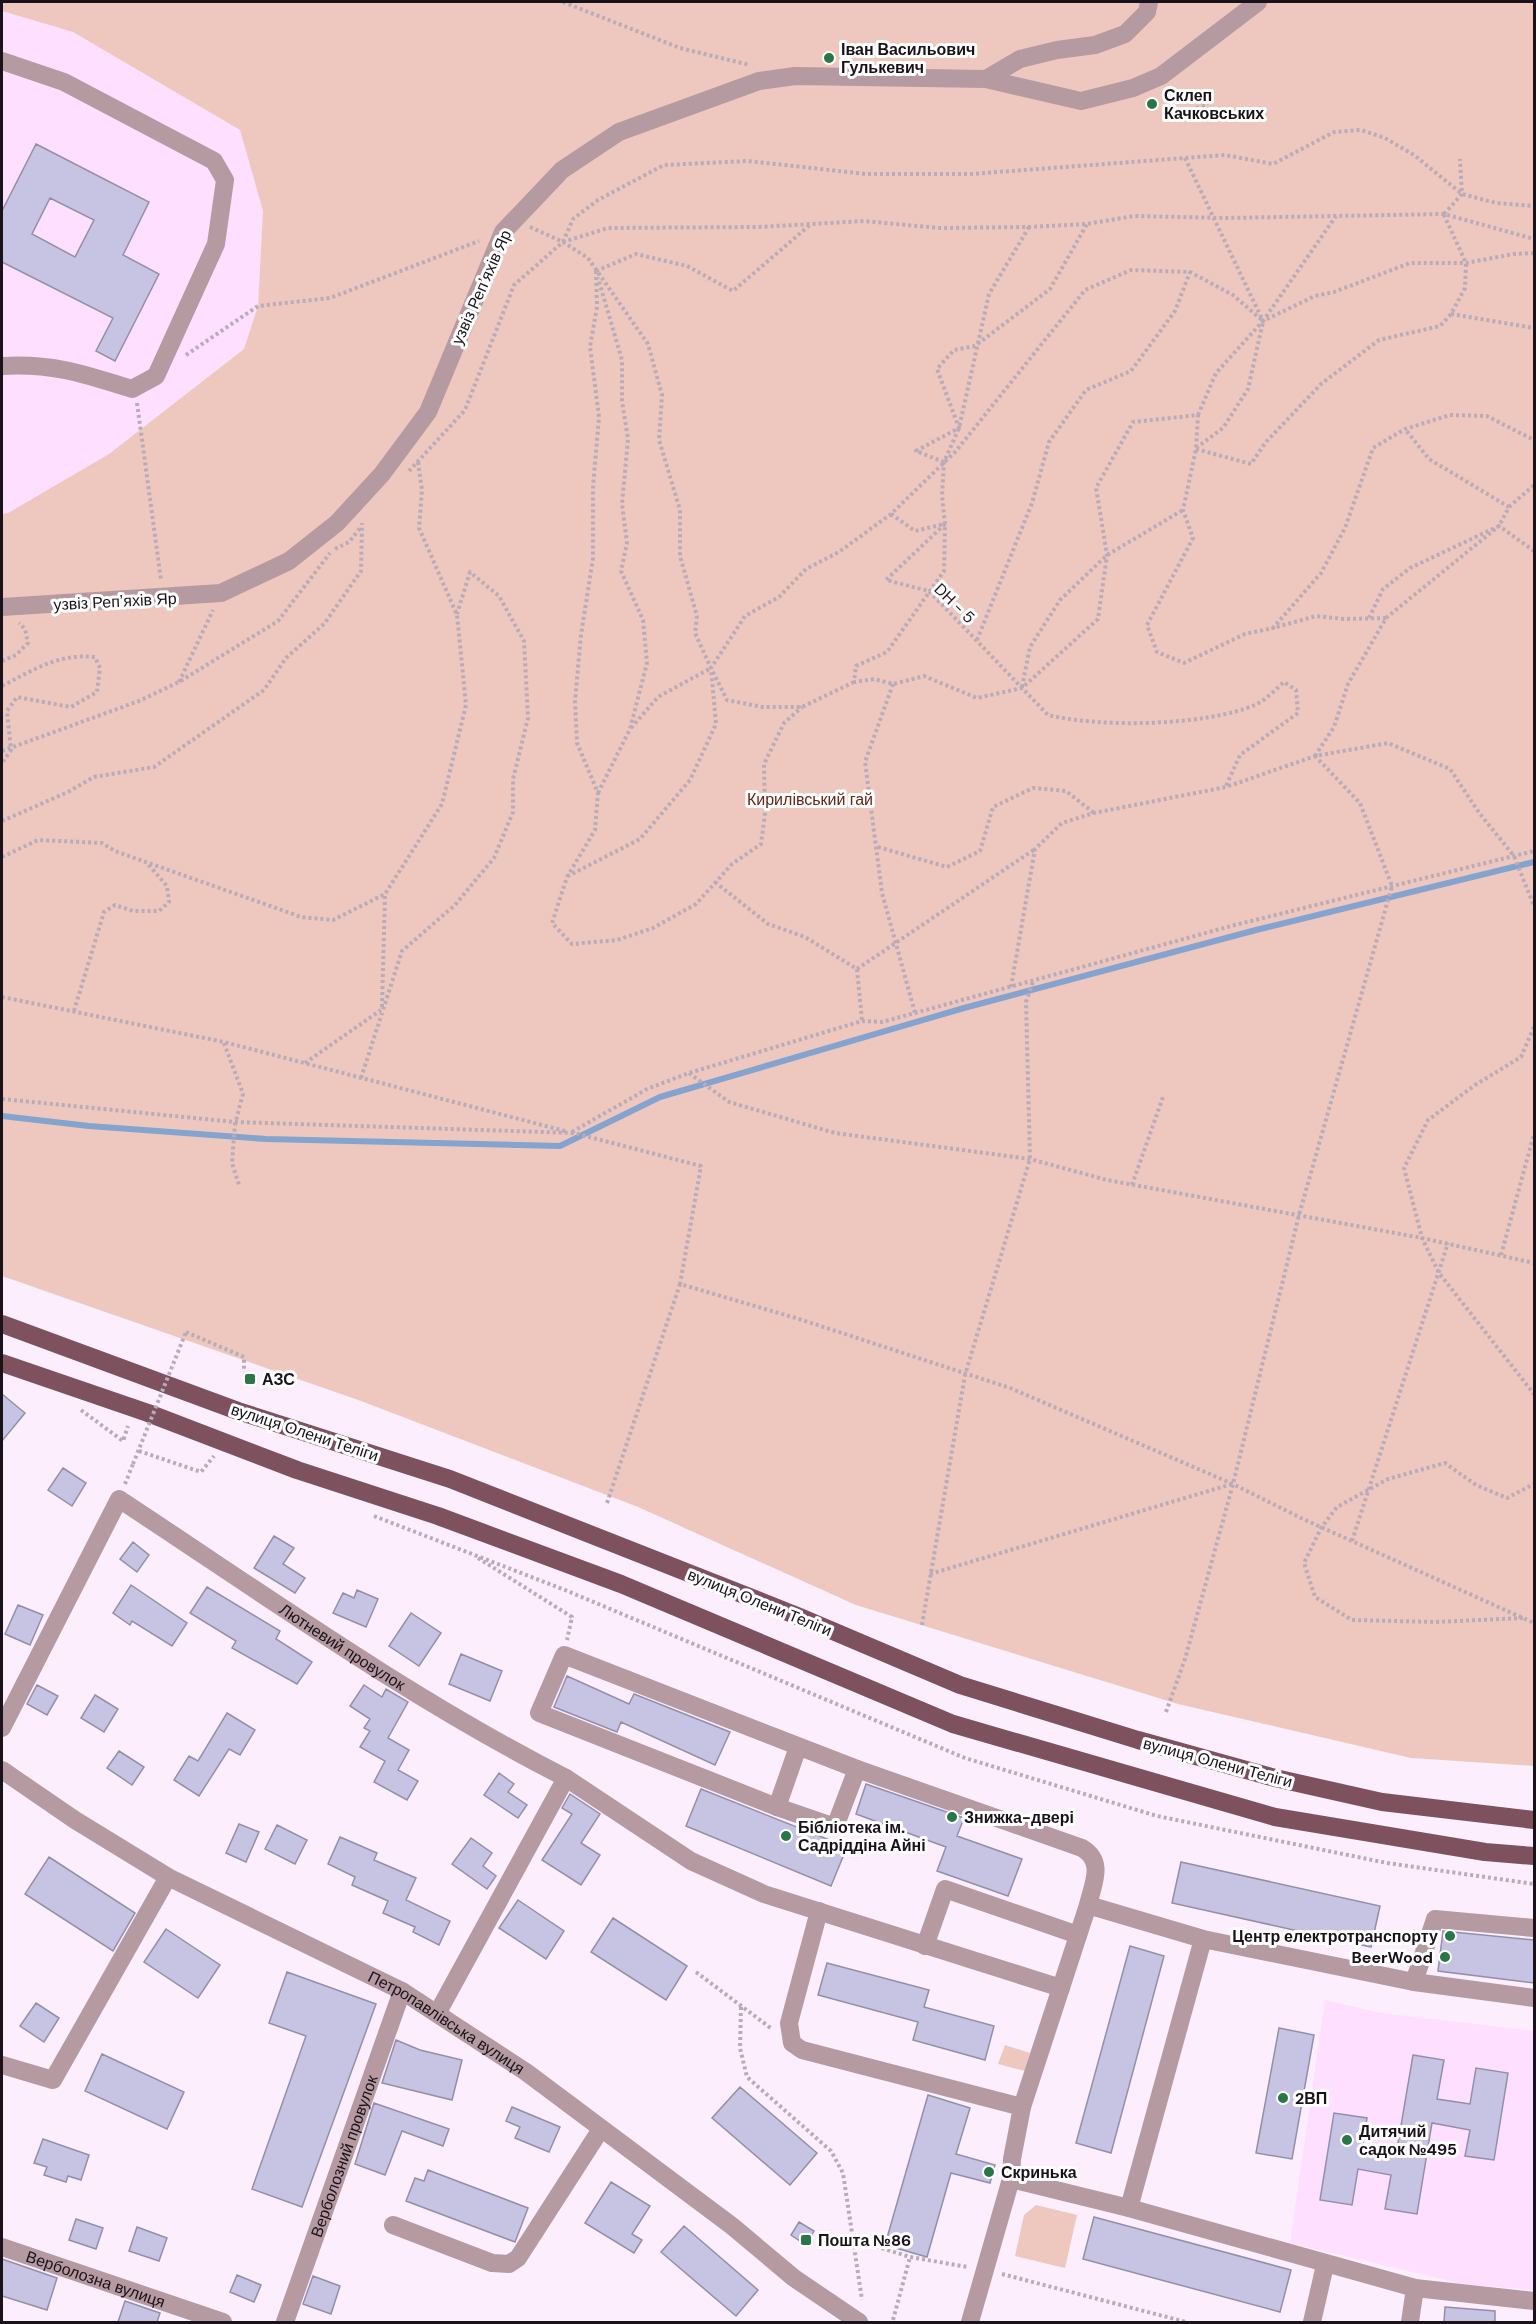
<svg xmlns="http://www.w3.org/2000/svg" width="1536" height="2324" viewBox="0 0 1536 2324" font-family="'DM Sans',sans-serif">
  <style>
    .built { fill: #fedfff }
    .green { fill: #eec8be }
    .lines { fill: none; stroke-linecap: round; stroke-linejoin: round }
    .stream { stroke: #84a3ce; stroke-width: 6 }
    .building { fill: #c7c3e3; stroke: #928fac; stroke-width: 1.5; fill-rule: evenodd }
    .path { stroke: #b9acba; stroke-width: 4; stroke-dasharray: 3 3; stroke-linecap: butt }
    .minor { stroke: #b59aa1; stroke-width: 18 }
    .major { stroke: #7d515e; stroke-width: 18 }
    .path-bridge { stroke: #b9acba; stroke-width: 4; stroke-dasharray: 3 3; stroke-linecap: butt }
    .poi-dot { fill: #297646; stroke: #fff; stroke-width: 2 }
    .labels { text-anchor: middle; stroke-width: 6; stroke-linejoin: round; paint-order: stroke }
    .poi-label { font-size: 16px; font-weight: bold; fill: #1a121b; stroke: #fff; text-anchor: start }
    .street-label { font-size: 16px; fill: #1a121b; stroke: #fff }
    .park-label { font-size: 16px; fill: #692414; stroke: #fff }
  </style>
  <rect width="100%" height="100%" fill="#fdeefe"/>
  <path class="built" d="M2,11L73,32L240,130L263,211L258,306L244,349L109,454L8,513L2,514Z
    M1325,2000L1381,2013L1534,2031V2290L1462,2284L1290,2243Z"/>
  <path class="green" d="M2,2H1534V1766L1411,1758L1178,1704L856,1605L638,1507L361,1401L2,1276V514L8,513L109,454L244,349L258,306L263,211L240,130L73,32L2,11Z
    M1005,2045L1030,2053L1025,2071L998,2064Z
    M1036,2205L1077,2215L1065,2268L1015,2256L1024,2215Z"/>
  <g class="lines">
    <path class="stream" d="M2,1116L89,1126L266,1139L560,1146L660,1097L964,1008L1256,930L1534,862"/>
  </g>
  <path class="building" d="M36,144L149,202L123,255L159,274L115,361L96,351L113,318L2,262V211ZM50,198L94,220L75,257L32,234Z
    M2,1394L25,1413L2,1441Z
    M63,1468L86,1483L72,1506L48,1490Z
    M274,1536L294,1548L283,1564L305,1578L295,1593L254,1568Z
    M133,1542L149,1555L137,1572L120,1559Z
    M131,1585L187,1623L172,1646L132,1621L130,1625L113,1613Z
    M207,1587L280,1631L276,1639L312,1662L297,1684L232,1648L236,1641L190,1613Z
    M357,1590L378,1599L366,1627L333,1613L343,1593L354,1598Z
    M18,1605L43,1615L30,1645L5,1634Z
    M411,1613L441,1633L419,1666L389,1646Z
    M461,1654L502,1671L490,1701L449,1684Z
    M567,1676L629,1704L634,1694L730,1732L715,1765L621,1722L617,1732L554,1707Z
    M37,1685L58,1696L47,1715L27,1704Z
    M364,1685L382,1697L386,1689L408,1702L388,1738L409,1750L398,1770L418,1781L407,1800L374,1782L385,1761L360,1747L370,1731L364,1728L370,1719L350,1706Z
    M95,1695L118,1709L104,1732L81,1718Z
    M227,1713L255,1730L240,1755L229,1749L199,1796L174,1780L189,1756L198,1761Z
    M119,1751L144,1767L132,1785L107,1768Z
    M499,1773L514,1784L508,1792L527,1805L518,1818L484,1795Z
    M866,1784L964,1818L957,1836L1022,1859L1008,1896L937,1871L946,1847L856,1814Z
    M701,1789L847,1847L831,1886L686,1826Z
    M570,1794L600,1814L581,1843L600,1855L581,1885L542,1860L572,1814L562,1808Z
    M239,1824L259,1832L246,1862L226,1853Z
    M277,1825L307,1840L295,1864L265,1849Z
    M340,1837L377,1853L374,1860L416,1878L406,1900L450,1921L439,1945L413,1932L415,1927L383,1913L388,1901L352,1885L355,1877L328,1864Z
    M471,1838L492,1853L483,1866L496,1876L487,1889L452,1864Z
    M49,1857L135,1913L113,1951L25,1894Z
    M1181,1862L1380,1906L1371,1947L1172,1903Z
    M518,1900L564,1931L546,1959L499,1928Z
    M613,1918L687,1966L666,2000L591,1952Z
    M166,1929L220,1965L198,1998L144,1962Z
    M1443,1931L1534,1940V1983L1438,1971Z
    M1130,1946L1164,1956L1111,2153L1076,2143Z
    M827,1963L929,1990L924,2007L994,2026L985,2060L913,2040L918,2022L818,1995Z
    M287,1972L376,2004L302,2207L252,2189L306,2036L269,2023Z
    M36,2003L59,2018L44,2042L20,2026Z
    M1279,2028L1314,2035L1292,2159L1256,2153Z
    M396,2040L420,2050L462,2060L452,2100L382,2083Z
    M102,2054L184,2092L167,2129L85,2091Z
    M1413,2055L1444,2060L1437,2099L1470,2104L1476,2068L1508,2073L1494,2160L1465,2156L1470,2130L1432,2123L1417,2214L1385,2209L1391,2175L1358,2169L1352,2205L1320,2200L1334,2113L1367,2118L1362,2150L1396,2155Z
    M740,2087L817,2153L790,2185L712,2118Z
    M928,2095L970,2108L956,2154L995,2165L990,2183L951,2173L927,2257L885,2245Z
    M374,2103L449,2129L443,2146L402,2131L385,2175L355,2164Z
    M512,2107L560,2127L549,2152L515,2138L520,2127L506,2121Z
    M43,2139L89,2155L81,2180L68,2176L66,2182L44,2175L47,2167L34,2163Z
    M428,2170L528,2208L515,2242L406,2201L415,2178L424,2181Z
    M611,2182L650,2206L632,2234L642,2240L634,2253L585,2223Z
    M1094,2217L1291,2270L1280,2312L1083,2259Z
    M76,2219L103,2228L96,2249L69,2240Z
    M799,2222L814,2231L806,2245L791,2235Z
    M684,2226L758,2290L736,2316L661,2252Z
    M137,2227L167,2238L159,2261L129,2251Z
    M2,2259L57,2278L47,2310L2,2296Z
    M237,2275L261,2285L254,2302L230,2292Z
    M313,2276L340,2286L331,2314L303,2304Z
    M125,2301L160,2313L157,2322H118Z
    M1445,2307L1495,2311V2322H1444Z"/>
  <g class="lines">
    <path class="path" d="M563,2L680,48L750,65
      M1170,91L1167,115L1208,105
      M1185,158L1263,321L1336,216
      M1444,214L1462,194L1460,159
      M530,227L563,242L588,258L648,344L662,395L659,440L680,510V556L697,616L695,633L711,668L716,724L690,780L640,839L568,876
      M1029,227L989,294L959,428L944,462L942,496L945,524L944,571L887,652L856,666L854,682L874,679L893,684L924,676L977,698L1022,688L1098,619L1107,555L1096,488L1133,422L1198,415L1196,449L1183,510L1193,538L1147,625L1157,652L1184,663L1245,634L1273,628
      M563,242L573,219L598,200L664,165L748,161L866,174H971L1225,155L1273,164L1334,132L1361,130L1385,138L1414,155L1462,194L1496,203L1534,206
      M596,271L597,307L590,347L599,417L593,487V558L581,635L575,701L577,743L598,793L595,830L567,877L552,923L572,944L617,940L653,928L696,904L732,864L761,844L765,814L764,764L784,723L802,707
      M596,271L636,254L687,266L733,291L811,224
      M1451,314L1534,328
      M186,355L258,306L330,298L479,241
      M137,403L161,580
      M1198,415L1216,373L1263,321L1315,296L1334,292L1410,263H1466L1514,254L1534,253
      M1196,448L1223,428L1248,389L1263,322
      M1196,449L1251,464L1265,443L1321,384L1379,340L1440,326L1451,314L1465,288L1466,263L1444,215
      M944,462L916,451L959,428L937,369L954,350L975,346L1050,289L1087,224
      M409,471L465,410L514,285L563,242L608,228L759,227L864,221L939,228L1029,227L1087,224L1134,216L1227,218L1444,214L1534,239
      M1509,507L1534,485
      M891,514L915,531L944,524
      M945,524L886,580L929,591L1048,715C1101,728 1205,726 1255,705C1266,700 1276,689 1284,682L1296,690L1298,713L1240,755L1226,786
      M335,549L349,542L361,527
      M1369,618L1383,589L1410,568L1499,526L1509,507L1429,459L1405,429
      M1386,618L1499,526L1534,551
      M977,640L1032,503L1049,442L1086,390L1131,371L1175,311L1190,272
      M2,661L16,655L28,643L25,629L19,623
      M179,682L213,610
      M854,682L802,707H762L727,700L711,668L745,616L779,597L806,569L839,552L891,514L956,451L1085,290L1131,270L1190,272L1233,295L1263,321
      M893,684L865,762L882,893L915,1013
      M2,686C33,670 59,653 95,657L100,668L97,692L71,707L17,697L7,711L11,750L2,763
      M1022,687L1030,647L1060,600L1107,555L1183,510
      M631,728L658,697L711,668
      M2,751L139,701L179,682L278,621L330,553
      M1315,756L1334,727L1348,684L1386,618L1344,619L1316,616L1273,628L1321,573L1345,528L1373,448L1405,429L1450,415L1487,416L1534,440
      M598,793L630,729L647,663L643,620L621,571L627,543L622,504L628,439L622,401V360L598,278
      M2,821L68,792L94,777L154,767L264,690L286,658L324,624L361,571L362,523
      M878,847L947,867L980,851L993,807L1033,788L1066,791L1094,813
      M2,857L38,840L102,843L115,851L301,917L333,920L385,894L442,804L466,705L457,615L419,528L422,490L418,462
      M715,882L768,924L805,937L857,969L862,1021
      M857,969L1035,849
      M1011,987L1035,849L1062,823L1094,813L1226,787L1315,756L1388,743L1450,769L1480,814L1514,856L1534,906
      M2,997L224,1042L565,1131
      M382,1007L385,895
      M74,1011L104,912L115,905L133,911H159L169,902L167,886L147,863
      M1534,1027L1521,1057L1475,1085L1428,1120L1404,1168L1422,1238L1439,1273L1534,1394
      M224,1043L243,1094L235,1124L232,1163L239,1185
      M305,1063L381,1010
      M689,1073L729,1102L835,1133L1030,1159L1107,1180L1422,1238L1534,1263
      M361,1078L402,951L455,905L494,858L513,812V779L528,718L524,641L499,596L470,572L457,614
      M2,1099L235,1122L574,1133L701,1166L680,1284L799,1319L1010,1388L1233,1484L1303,1519L1534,1623
      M572,1132L647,1089L689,1073L862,1021L882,1022L1231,926L1534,851
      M1132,1185L1163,1097
      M1501,1255L1534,1134
      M186,1332L244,1357V1372
      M81,1410L123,1441L128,1426
      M139,1451L201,1472L214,1456
      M125,1484L133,1464
      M607,1503L680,1284
      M374,1516L565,1590L965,1758L1157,1816L1387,1863L1534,1884
      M1352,1541L1448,1243
      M478,1558L572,1617L567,1640
      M930,1574L1232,1484
      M1523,1618L1436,1622L1352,1620L1315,1597L1304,1563L1321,1528L1337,1507L1388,1479L1445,1463L1476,1485L1507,1498L1534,1484
      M922,1625L965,1375L1030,1159L1026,1002L1033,981
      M1166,1712L1185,1659L1233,1484L1299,1215L1392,886L1360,803L1315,756
      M696,1972L772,2029
      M741,2007L740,2048L747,2077L831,2151L843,2173L862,2300
      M853,2239L910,2257L968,2267
      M1002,2274L1186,2322
      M893,2320L910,2257"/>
    <g class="minor">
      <path d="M2,61L64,82L214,161L225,180L216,244L156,376L132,389C84,374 53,363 2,366"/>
      <path d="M986,79L1081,101L1133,88L1161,76L1258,2"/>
      <path d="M2,607L221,593L289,561L337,523L382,474L428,412L503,232L562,170L619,132L759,81L795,76L986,79L1020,59L1057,50L1095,45L1125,34L1147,12L1149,2"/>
      <path id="s1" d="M2,1728L119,1499C265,1595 409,1698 566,1778L438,2012"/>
      <path d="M798,1747L777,1807L539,1713L564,1655L857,1769L1082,1848C1105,1862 1093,1883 1088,1905"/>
      <path id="s2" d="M2,1770L75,1820L168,1877L402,1991L526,2072L732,2226L794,2278L859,2322"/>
      <path d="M566,1778L691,1861L764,1894L1061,1988"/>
      <path d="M777,1807L835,1827L857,1769"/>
      <path d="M819,1911L789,2023L792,2043L802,2050L1022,2107"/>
      <path d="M925,1946L945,1889L1078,1935"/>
      <path d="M1414,1982L1435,1919L1534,1928"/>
      <path d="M2,2065L53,2080L168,1877"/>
      <path d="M1011,2179L1129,2208L1415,2288L1534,2301"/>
      <path d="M1129,2208L1203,1939"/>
      <path d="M393,2225L492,2263L509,2264L518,2258L601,2129"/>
      <path id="s3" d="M2,2247L223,2322"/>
      <path id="s4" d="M285,2322L402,1991"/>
      <path d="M970,2322L1011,2179L1012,2159L1022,2107L1088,1905L1203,1939L1414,1982L1534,1998"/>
      <path d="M1312,2322L1325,2265"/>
      <path d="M1410,2322L1415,2288"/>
    </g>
    <path class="major" d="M2,1324L238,1411L450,1479L795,1615L960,1685L1138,1740L1275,1778L1382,1802L1534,1820
      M2,1363L148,1413L297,1470L438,1516L621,1584L953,1724L1275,1817L1485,1852L1534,1856"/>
    <path class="path-bridge" d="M133,1464L186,1332"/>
  </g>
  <g class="poi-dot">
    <circle cx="829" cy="58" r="6"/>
    <circle cx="1152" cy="104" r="6"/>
    <rect x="244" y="1373" width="12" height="12" rx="3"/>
    <circle cx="952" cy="1817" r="6"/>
    <circle cx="786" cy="1836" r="6"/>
    <circle cx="1450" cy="1936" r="6"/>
    <circle cx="1445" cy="1957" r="6"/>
    <circle cx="1283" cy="2098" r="6"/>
    <circle cx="1347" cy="2140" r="6"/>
    <circle cx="989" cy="2172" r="6"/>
    <rect x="800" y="2234" width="12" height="12" rx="3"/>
  </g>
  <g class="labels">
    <g class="poi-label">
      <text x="841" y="55">Іван Васильович<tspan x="841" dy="18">Гулькевич</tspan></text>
      <text x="1164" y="101">Склеп<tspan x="1164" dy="18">Качковських</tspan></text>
      <text x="262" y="1385">АЗС</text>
      <text x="964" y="1823">Знижка-двері</text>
      <text x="798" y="1833">Бібліотека ім.<tspan x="798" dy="18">Садріддіна Айні</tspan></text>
      <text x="1438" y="1942" text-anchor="end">Центр електротранспорту</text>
      <text x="1433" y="1963" text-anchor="end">BeerWood</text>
      <text x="1295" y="2104">2ВП</text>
      <text x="1359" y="2137">Дитячий<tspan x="1359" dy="18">садок №495</tspan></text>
      <text x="1001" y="2178">Скринька</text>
      <text x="818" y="2246">Пошта №86</text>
    </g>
    <g class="street-label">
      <text transform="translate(481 287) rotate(-66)" y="6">узвіз Репʼяхів Яр</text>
      <text transform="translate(115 601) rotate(-3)" y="6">узвіз Репʼяхів Яр</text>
      <text transform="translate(955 603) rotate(44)" y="6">DH - 5</text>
      <text transform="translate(305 1432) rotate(18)" y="6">вулиця Олени Теліги</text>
      <text transform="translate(760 1602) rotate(22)" y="6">вулиця Олени Теліги</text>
      <text dy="6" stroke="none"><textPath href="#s1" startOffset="525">Лютневий провулок</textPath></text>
      <text transform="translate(1218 1762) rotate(15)" y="6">вулиця Олени Теліги</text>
      <text dy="6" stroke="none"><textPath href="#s2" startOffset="512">Петропавлівська вулиця</textPath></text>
      <text dy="6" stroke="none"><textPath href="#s4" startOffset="176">Верболозний провулок</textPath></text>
      <text dy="6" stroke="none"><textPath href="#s3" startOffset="99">Верболозна вулиця</textPath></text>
    </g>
    <g class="park-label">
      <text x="810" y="805">Кирилівський гай</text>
    </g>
  </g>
  <rect width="1536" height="2324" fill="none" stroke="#1a121b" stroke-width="6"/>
</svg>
